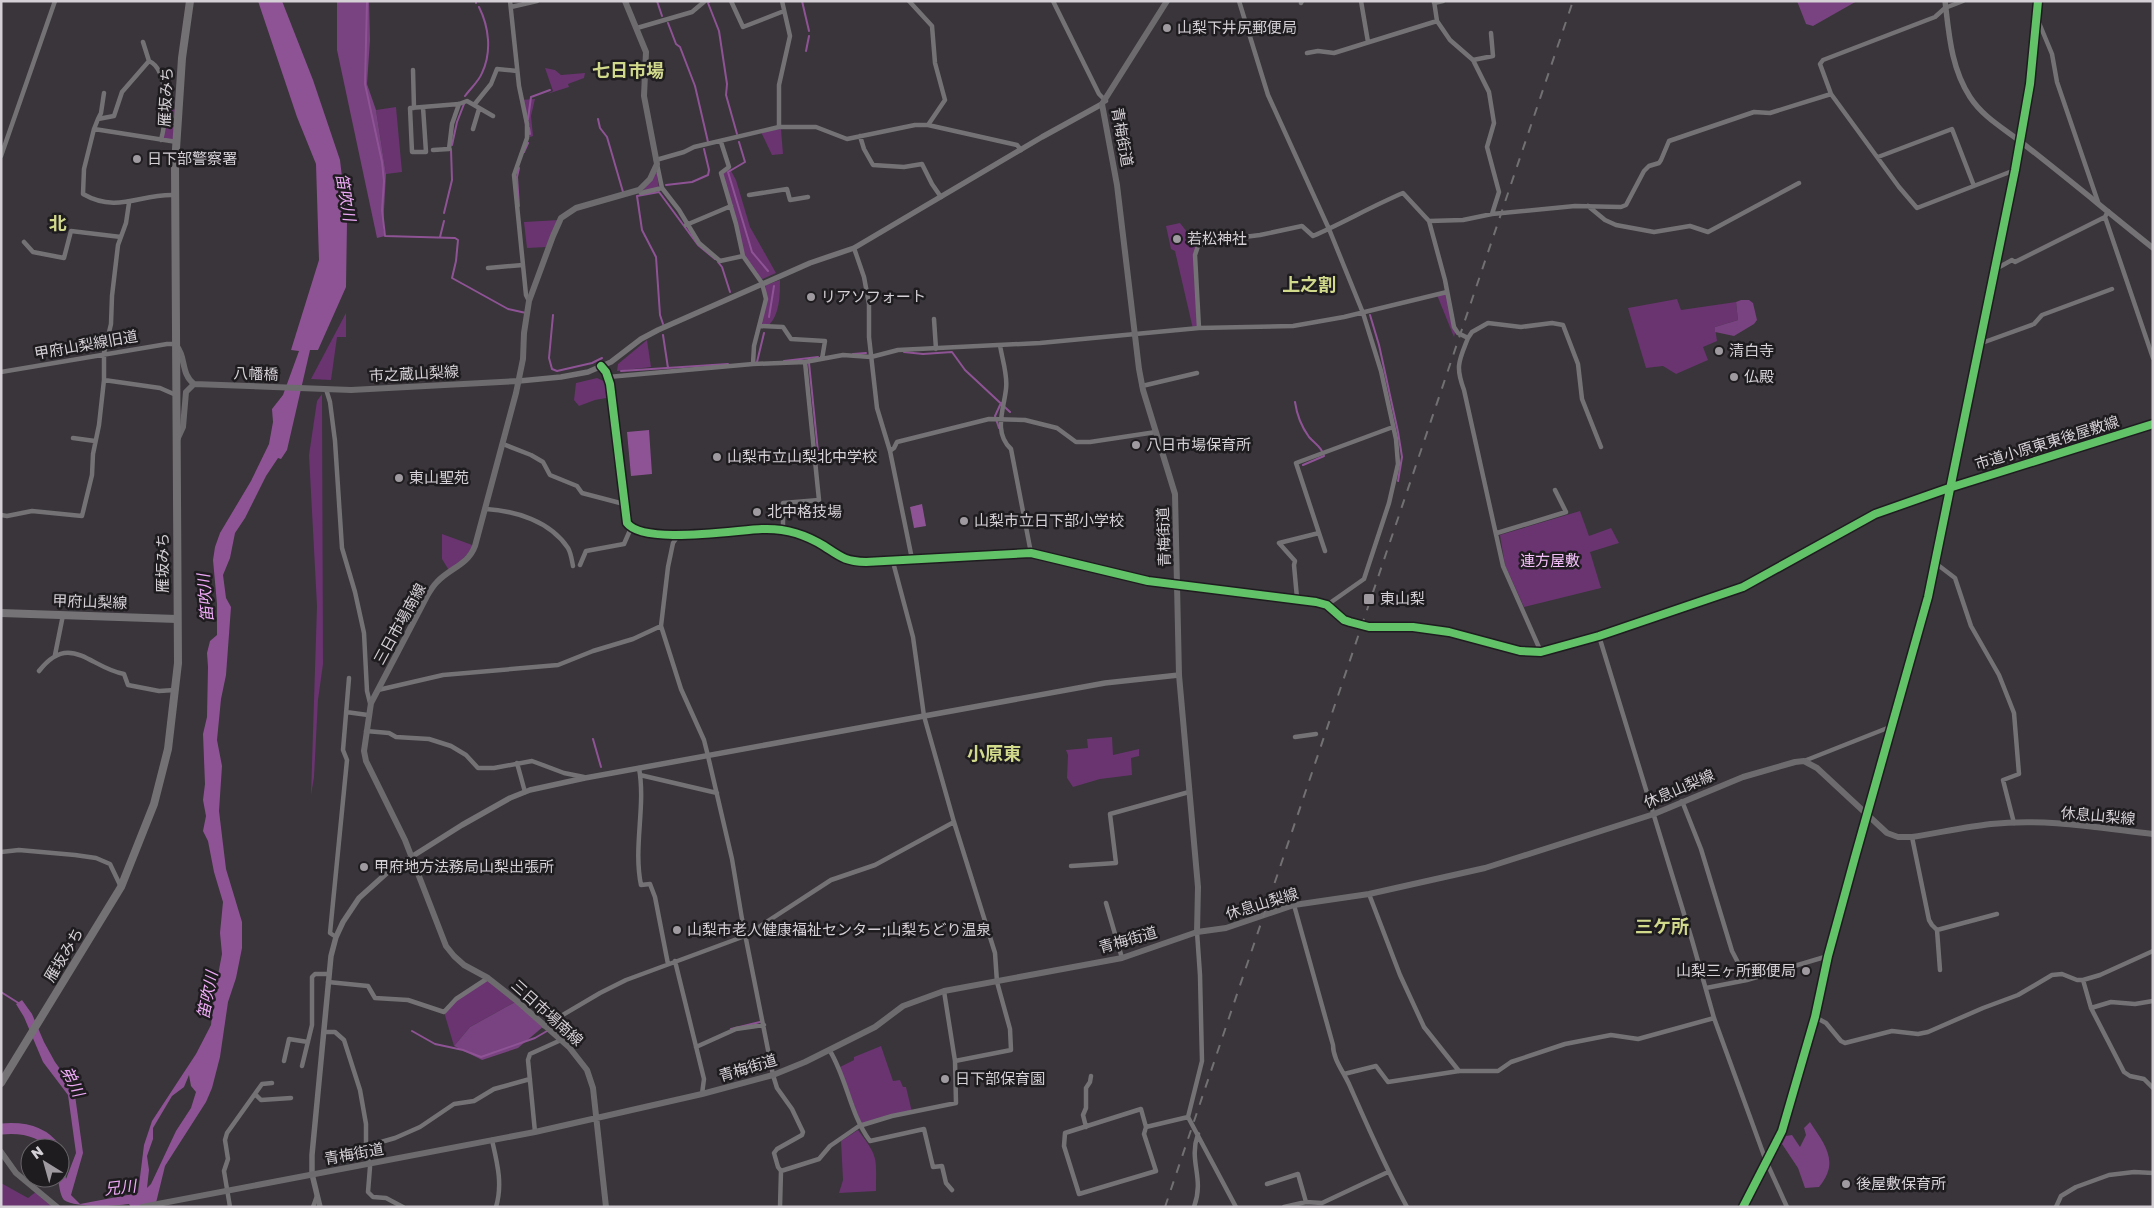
<svg xmlns="http://www.w3.org/2000/svg" width="2154" height="1208" viewBox="0 0 2154 1208" font-family="'Golos Text','Noto Sans JP',sans-serif">
  <style>
    .green { fill: #693470 }
    .forest { fill: #794280 }
    .water { fill: #8e5395; fill-rule: evenodd }
    .lines { fill: none; stroke-linecap: round; stroke-linejoin: round }
    .stream { stroke: #8e5395; stroke-width: 2 }
    .river { stroke: #8e5395; stroke-width: 11 }
    .minor { stroke: #747275; stroke-width: 4.5 }
    .tertiary { stroke: #747275; stroke-width: 5.5 }
    .secondary { stroke: #6d6b6e; stroke-width: 6 }
    .primary { stroke: #757376; stroke-width: 8 }
    .trunk { stroke: #747174; stroke-width: 8 }
    .rail { stroke: #727072; stroke-width: 2; stroke-dasharray: 9 9; stroke-linecap: butt }
    .cycleway-casing { stroke: #1f1c20; stroke-width: 11 }
    .cycleway { stroke: #61c268; stroke-width: 8 }
    .poi-dot { fill: #9e9a9f; stroke: #1f1c20; stroke-width: 2 }
    .labels { text-anchor: middle; stroke-width: 5; stroke-linejoin: round; paint-order: stroke }
    .poi-label { font-size: 15px; fill: #d4d0d5; stroke: #1f1c20; text-anchor: start }
    .street-label { font-size: 15px; fill: #d4d0d5; stroke: #1f1c20 }
    .park-label { font-size: 15px; fill: #f4c0fa; stroke: #1f1c20 }
    .water-label { font-size: 16px; font-style: italic; fill: #eeaaf6; stroke: #1f1c20 }
    .quarter-label { font-size: 18px; font-weight: bold; fill: #d1d98b; stroke: #1f1c20 }
  </style>
  <rect width="100%" height="100%" fill="#39353a"/>
  <path class="green" d="M545,68L555,70L561,75L585,73L584,78L568,84L569,87L547,94L553,91Z
    M535,99L531,116L533,136L527,138L521,100Z
    M396,107L402,172L386,174L376,110Z
    M177,109L174,141L161,139L164,111Z
    M781,129L783,154L772,155L761,132Z
    M729,167L736,180L750,227L776,273L760,280L743,256L721,173Z
    M655,173H657L659,189L643,191Z
    M559,220L547,247L527,248L524,222Z
    M1180,223L1198,246L1195,255L1199,328L1193,329L1175,251L1171,249L1166,226Z
    M780,280C780,295 780,315 768,326H760L766,285Z
    M1447,292L1456,330L1454,337L1437,295Z
    M1677,299L1681,310L1736,302L1738,320L1715,327L1717,341L1703,347L1708,360L1676,374L1663,366L1646,368L1628,308Z
    M346,313V337H337L331,380L311,379Z
    M647,340L651,367L617,371L618,364Z
    M597,378L610,384L612,397L595,400L579,406L574,400L576,383Z
    M322,394L323,664L318,700L314,777L311,795L317,606L309,455L317,401Z
    M1580,511L1589,536L1611,528L1619,543L1590,552L1601,588L1524,607L1505,565L1500,535Z
    M442,534L475,546L450,572L442,559Z
    M1112,737L1113,755L1139,749V756L1131,758L1132,775L1100,779L1073,787L1067,778L1068,755L1066,750L1088,748L1087,739Z
    M488,978L517,1001L470,1027L454,1046L444,1012L456,999Z
    M881,1046L893,1081L900,1080L903,1087H906L912,1112L862,1126L840,1067L854,1060V1057Z
    M858,1130C879,1158 876,1157 876,1191L839,1193L843,1180L841,1141Z
    M1,1183L28,1198L37,1191L57,1207H1Z"/>
  <path class="forest" d="M337,1H369L370,40L367,84L376,110L386,174L383,228L385,236L377,238L337,50Z
    M1797,1H1857L1813,26L1806,24Z
    M1741,300H1749L1753,303L1757,320L1754,324L1734,336L1715,332V327L1738,320L1736,302Z
    M517,1001L544,1026L518,1048L482,1060L454,1046L470,1027Z
    M1810,1122C1825,1145 1840,1162 1819,1187L1805,1188L1798,1168L1782,1144L1786,1136L1792,1135L1800,1147L1806,1135L1804,1128Z"/>
  <path class="water" d="M258,1H282L313,80L340,160L347,221L346,287L318,350H310L287,450L281,459L278,458L266,476L245,518L235,533L230,558L223,575L226,598L231,607L226,675L221,699L217,740L222,766L219,811L226,869L242,922V948L236,978L228,1002L220,1057L212,1088L206,1102L165,1166L155,1207H131L129,1204C113,1206 75,1208 64,1200C60,1195 59,1185 58,1178H60V1151L63,1155L66,1179L76,1153L68,1095L43,1062L24,1017L16,1004L22,1000L32,1014L44,1042L55,1062L74,1088L83,1153L71,1195L80,1204L138,1193L144,1145L152,1121L196,1054L211,1025L214,996L222,954L220,933L223,902L214,872L208,841L203,831L206,816L203,800L205,784L203,734L207,717L208,667L207,653L210,641L217,635V604L213,560L215,547L220,533L251,481L269,444L273,422L272,409L283,395L299,351L291,350L319,260L316,164L297,117ZM189,1075L191,1086L196,1092L191,1108L176,1131L151,1184L147,1188L149,1170L147,1156L153,1139V1128L172,1096L184,1087Z
    M649,430L652,474L631,476L627,432Z
    M922,504L926,526L914,528L910,507Z"/>
  <g class="lines">
    <path class="stream" d="M367,1L365,84L382,162L384,181L382,210L385,236L455,238L458,240L456,261L452,278L508,309L526,313
      M476,1V3
      M657,1L662,16
      M710,1L708,3L719,31L727,84L726,95L737,134
      M802,1L809,31
      M668,23L676,44L680,47L695,86L708,142
      M806,51L809,36
      M465,96C470,89 479,81 482,73C492,52 489,27 479,7
      M528,119L531,97L550,90
      M598,119L600,128L607,137L623,192
      M529,128L530,134
      M739,142L745,162L728,172L752,252L768,271
      M452,145L457,122L464,104
      M524,152L528,143
      M519,168L517,177L519,206
      M666,185L692,182L708,175L709,170L704,149
      M444,213L452,180L451,149
      M440,237L444,221
      M718,262L722,267L730,292
      M553,315L549,358L552,369L557,371L592,363L602,358
      M1370,315L1379,345L1398,432L1402,457L1398,481
      M769,317L774,286
      M663,324L660,315L656,257L642,230L637,196L659,192L698,245L715,259
      M663,335L668,368
      M904,352L923,354L952,352L965,370L1010,412
      M853,354L866,353
      M784,361L818,357
      M757,362L764,333
      M809,363L819,462
      M621,371L728,364
      M1295,402C1297,416 1301,426 1309,437C1315,444 1322,447 1324,456L1303,465
      M999,428L995,416L1001,403
      M593,739L601,767
      M1,992L20,1004
      M731,1029L760,1022
      M412,1031L435,1044L463,1050L481,1057L535,1038L547,1031"/>
    <path class="river" d="M1,1129C22,1127 42,1130 55,1148"/>
    <path class="minor" d="M510,1L519,86L527,124V138L514,175L526,295L529,301
      M731,1L743,27L784,11
      M909,1L932,26L935,63L945,100L928,125
      M1053,1L1099,94L1106,101
      M1361,1L1368,42
      M1434,1L1437,21L1450,40L1473,60L1489,92L1494,123L1487,147L1499,192L1492,214
      M1963,1L1945,8L1935,17L1823,60L1820,64L1831,94L1899,187L1917,208L2015,170
      M1301,3L1302,1
      M1434,3L1443,1
      M511,7L537,1
      M2037,18L2052,54L2057,82L2098,202
      M637,28L692,12L705,1
      M143,42L149,61C170,70 166,122 161,140
      M1307,53L1318,51L1334,53L1437,21
      M1473,60L1493,56L1491,33
      M149,61L122,92L114,116L98,119L94,129L177,142
      M413,70L414,108
      M423,107L426,152H412L410,108L459,104L467,101L474,105
      M493,116L474,105L491,84L497,69L517,71
      M98,119L101,113L104,93
      M779,127V85L790,36L782,1
      M94,129L84,169L83,194C118,214 141,193 175,195
      M473,129L479,109
      M860,136L864,149L873,165L904,167L922,164L932,184L941,197
      M721,142L729,167L721,173L736,224L743,256
      M433,150L449,149L452,124L459,104
      M1,156L55,1
      M1878,157L1952,129L1974,186
      M656,160L684,152L694,147L779,127H816L847,139L915,125H928L1017,145L1021,150
      M657,164L662,188L679,210L699,243L720,261L743,256L762,283L766,299L754,346L753,364
      M639,190L641,193L662,188
      M749,195L787,189L790,200L808,197
      M1588,206L1605,220L1616,225L1654,232L1690,226L1708,232L1799,183
      M2108,211L2105,217L2153,358
      M1429,221L1463,220L1492,214L1575,206L1621,207L1626,205L1644,171L1649,166L1659,163L1661,160L1669,141L1754,112L1770,113L1831,94
      M686,225L731,206
      M24,242L33,252L64,258L71,231L121,237
      M854,248L864,277L869,304V337L877,408L890,451L912,559
      M488,268L523,265
      M1994,270L2012,260L2015,262L2105,217
      M934,319L936,349
      M760,326L783,327L791,339L825,341L822,359
      M1199,328L1195,255L1198,246L1212,241L1260,235L1302,226L1313,236C1343,223 1372,206 1403,193L1429,221L1445,280L1454,327L1458,333L1468,338C1459,361 1455,366 1464,390L1503,566L1541,652L1520,651L1449,632L1413,627H1369L1350,622L1344,620L1327,605L1364,579L1389,503L1398,464L1396,439L1381,371L1363,313L1329,229L1268,95L1239,1
      M1468,338L1472,332L1488,323L1521,327L1552,323L1563,325L1578,364L1582,399L1601,447
      M1979,344L2034,324L2042,315L2112,289
      M1000,345C1002,359 1008,375 1006,389C1004,409 993,432 1011,449L1031,553
      M1,372L167,344H175
      M608,377L753,364L805,362L843,355L871,357L898,350L1040,343L1199,328L1293,326L1344,317L1447,292
      M104,380L160,388L176,395
      M1142,386L1197,373
      M326,389L330,402L335,441L342,548L355,592L364,633L367,691L370,703
      M73,438L95,441
      M503,444L531,455L543,462L550,475L577,486L582,493L624,504
      M890,451L894,448L897,442L989,419L1025,420L1057,428L1076,442H1090L1156,432
      M486,509C516,511 550,521 568,548C571,553 572,561 573,566
      M1,515L7,516L32,511L82,516L92,475L93,454L99,425L104,380V353L111,324L112,296L118,245L126,223L129,203
      M783,529V503L819,500L805,362
      M1319,533L1296,463L1393,427
      M1497,533L1566,512L1555,490
      M678,536L673,543L668,567L661,626L681,689L704,740L708,756L732,859L742,919L773,1075L777,1088L792,1109L803,1132L802,1135L777,1149L774,1153L778,1167L781,1171L780,1207
      M893,562L913,637L924,716L954,822L995,953L997,982L1010,1029L1011,1050L955,1061
      M1934,562L1955,578L1971,626L1999,675L2014,713L2019,774L2003,780L2014,823
      M580,565L586,551L624,544L631,528
      M1297,598L1294,565L1295,561L1279,543L1319,533L1325,551
      M1599,636L1692,940L1714,1018L1766,1161L1787,1207
      M55,655L63,615
      M39,671C70,631 90,668 124,674L128,685L159,691L175,690
      M378,690L443,675L558,665L593,651L633,639L661,626
      M346,712L368,715
      M366,731L389,733L396,737L429,739L451,746L466,755L478,768H494L532,761L564,773L584,777
      M1295,737L1316,734
      M1804,761L1890,727
      M517,763L525,792
      M639,768C646,807 633,846 641,885L650,884L655,897L668,964
      M640,775L717,793
      M1682,801L1701,849L1732,951L1747,980
      M1912,837L1929,920L1932,925L1937,930L1940,970
      M1,852L19,850L75,855L96,858L110,864L121,887
      M1071,866L1116,863L1110,814L1189,792
      M1369,894L1400,975L1424,1027L1459,1071
      M1106,903L1122,958
      M1294,905L1333,1045C1333,1059 1343,1071 1349,1084C1367,1125 1385,1167 1407,1207
      M1937,930L1997,914
      M1197,932L1200,975L1202,1061L1188,1117L1236,1207
      M336,937L330,933L347,760L343,750L349,678
      M675,961L704,1079L702,1094
      M2083,980L2091,1008L2124,1072L2130,1076L2144,1079L2153,1088
      M328,982L368,986L375,998L408,1000L444,1012L456,999L488,978
      M1706,988L1747,980L1828,956
      M2091,1008L2111,1002L2135,1004L2153,1001
      M1815,1017L1826,1023L1841,1041L1845,1043L1892,1031L1918,1034L1928,1032L1983,1008L2018,995L2052,975L2062,974L2077,980H2083L2100,975L2153,951
      M544,1026L600,993L626,980L745,936L831,880L875,865L954,822
      M324,1032H335L344,1040L360,1090L366,1124V1145L370,1167L368,1192L373,1197L386,1198L403,1207
      M696,1047L736,1029L764,1025
      M830,1051C847,1079 850,1114 870,1141L924,1129L933,1167L942,1166L946,1183L952,1190
      M284,1061L289,1039L308,1042
      M302,1066L312,1025V977L315,974H329
      M1344,1074L1376,1066L1388,1082L1459,1071H1498L1511,1062L1565,1044L1611,1035L1638,1039L1714,1018
      M255,1094L261,1100L291,1098
      M1141,1109L1146,1127L1144,1134L1156,1171L1079,1194L1064,1146L1065,1133Z
      M1086,1127L1083,1115L1086,1108V1088L1090,1082L1091,1076
      M1146,1127L1188,1117
      M535,1132L528,1060L530,1054L561,1040
      M492,1140C497,1162 503,1184 496,1207
      M366,1145L374,1144L395,1138L420,1127L454,1104L474,1101L494,1089L530,1079
      M781,1171L819,1159L830,1146L859,1126L892,1116L956,1103L955,1061L944,991
      M1267,1184L1298,1174L1306,1202
      M230,1207L224,1171L228,1159L225,1140L227,1133L262,1084L272,1083
      M313,1207L317,1196
      M1194,1207C1205,1177 1188,1162 1198,1134
      M1284,1207L1306,1202L1322,1203L1388,1172
      M2056,1207L2061,1196L2076,1187L2109,1175L2134,1172L2153,1173"/>
    <path class="tertiary" d="M1945,1C1949,34 1951,68 1970,97C1983,117 2003,128 2021,142C2066,177 2109,213 2153,248
      M601,366L606,372L610,384L627,523C643,545 735,530 762,529C784,528 805,534 824,546C841,557 844,561 866,562L1031,553L1148,581L1297,598L1327,605
      M519,381L561,377L588,372L611,362L641,339L658,330L810,263L854,248L1042,137L1102,104
      M1541,652L1599,636L1743,587L1875,514L1949,488L2153,424
      M320,1207L312,1174V1155L331,956L336,937L343,922L359,898L389,871L462,825L510,798L530,790L585,778L1105,683L1179,675
      M1743,1207L1782,1131L1815,1017L1828,956L1855,857L1928,597L2015,170L2030,84L2038,1"/>
    <path class="secondary" d="M1167,1L1102,104L1117,185L1139,369L1143,390L1175,494L1179,675L1198,887L1197,932
      M175,344C187,357 180,373 194,384L351,390L519,381
      M177,440L183,427L186,392L194,384
      M1,1152L16,1173L57,1207
      M142,1207L535,1132L702,1094L773,1075L805,1062L875,1027L903,1006L944,991L1122,958L1197,932L1226,928L1294,905L1369,894L1485,868L1654,814L1743,777L1795,762L1804,761L1817,768L1887,833L1898,837H1912C1938,833 1965,827 1991,824C2045,818 2100,828 2153,834
      M606,1207L593,1088L587,1070L569,1047L517,1001L488,978L464,965L454,956L446,946L405,840L366,761L364,751L371,703L427,596C430,591 433,586 437,582C450,568 468,565 475,546L516,393L523,359L524,333L529,301L553,236L561,218L576,208L639,190L650,179L657,164L644,96L646,52L625,1"/>
    <path class="primary" d="M1,613L177,619"/>
    <path class="trunk" d="M1,1083L121,887L154,804L168,749L178,663L175,164L182,58L190,1"/>
    <path class="rail" d="M1165,1207L1573,1"/>
    <defs>
      <path id="cycleway" d="M601,366L606,372L610,384L627,523C643,545 735,530 762,529C784,528 805,534 824,546C841,557 844,561 866,562L1031,553L1148,581L1316,602L1327,605L1344,620L1350,622L1369,627H1413L1449,632L1520,651L1541,652L1599,636L1743,587L1875,514L1949,488L2153,424
        M1743,1207L1782,1131L1815,1017L1828,956L1855,857L1928,597L2015,170L2030,84L2038,1"/>
    </defs>
    <use href="#cycleway" class="cycleway-casing"/>
    <use href="#cycleway" class="cycleway"/>
  </g>
  <g class="poi-dot">
    <circle cx="1167" cy="28" r="5"/>
    <circle cx="137" cy="159" r="5"/>
    <circle cx="1177" cy="239" r="5"/>
    <circle cx="811" cy="297" r="5"/>
    <circle cx="1719" cy="351" r="5"/>
    <circle cx="1734" cy="377" r="5"/>
    <circle cx="1136" cy="445" r="5"/>
    <circle cx="717" cy="457" r="5"/>
    <circle cx="399" cy="478" r="5"/>
    <circle cx="757" cy="512" r="5"/>
    <circle cx="964" cy="521" r="5"/>
    <rect x="1363" y="593" width="12" height="12" rx="2.5"/>
    <circle cx="364" cy="867" r="5"/>
    <circle cx="677" cy="930" r="5"/>
    <circle cx="1806" cy="971" r="5"/>
    <circle cx="945" cy="1079" r="5"/>
    <circle cx="1846" cy="1184" r="5"/>
  </g>
  <g class="labels">
    <g class="poi-label">
      <text x="1177" y="33">山梨下井尻郵便局</text>
      <text x="147" y="164">日下部警察署</text>
      <text x="1187" y="244">若松神社</text>
      <text x="821" y="302">リアソフォート</text>
      <text x="1729" y="356">清白寺</text>
      <text x="1744" y="382">仏殿</text>
      <text x="1146" y="450">八日市場保育所</text>
      <text x="727" y="462">山梨市立山梨北中学校</text>
      <text x="409" y="483">東山聖苑</text>
      <text x="767" y="517">北中格技場</text>
      <text x="974" y="526">山梨市立日下部小学校</text>
      <text x="1380" y="604">東山梨</text>
      <text x="374" y="872">甲府地方法務局山梨出張所</text>
      <text x="687" y="935">山梨市老人健康福祉センター;山梨ちどり温泉</text>
      <text x="1796" y="976" text-anchor="end">山梨三ヶ所郵便局</text>
      <text x="955" y="1084">日下部保育園</text>
      <text x="1856" y="1189">後屋敷保育所</text>
    </g>
    <g class="street-label">
      <text transform="translate(166 97) rotate(-87)" y="5">雁坂みち</text>
      <text transform="translate(1122 137) rotate(80)" y="5">青梅街道</text>
      <text transform="translate(86 345) rotate(-10)" y="5">甲府山梨線旧道</text>
      <text transform="translate(256 374) rotate(2)" y="5">八幡橋</text>
      <text transform="translate(414 374) rotate(-3)" y="5">市之蔵山梨線</text>
      <text transform="translate(2047 443) rotate(-17)" y="5">市道小原東東後屋敷線</text>
      <text transform="translate(1164 537) rotate(-92)" y="5">青梅街道</text>
      <text transform="translate(163 563) rotate(-90)" y="5">雁坂みち</text>
      <text transform="translate(90 602) rotate(2)" y="5">甲府山梨線</text>
      <text transform="translate(400 624) rotate(-61)" y="5">三日市場南線</text>
      <text transform="translate(1679 789) rotate(-23)" y="5">休息山梨線</text>
      <text transform="translate(2098 816) rotate(5)" y="5">休息山梨線</text>
      <text transform="translate(1262 904) rotate(-17)" y="5">休息山梨線</text>
      <text transform="translate(1128 940) rotate(-16)" y="5">青梅街道</text>
      <text transform="translate(64 955) rotate(-59)" y="5">雁坂みち</text>
      <text transform="translate(547 1013) rotate(42)" y="5">三日市場南線</text>
      <text transform="translate(748 1068) rotate(-17)" y="5">青梅街道</text>
      <text transform="translate(354 1154) rotate(-10)" y="5">青梅街道</text>
    </g>
    <g class="park-label">
      <text x="1550" y="566">連方屋敷</text>
    </g>
    <g class="water-label">
      <text transform="translate(346 197) rotate(80)" y="6">笛吹川</text>
      <text transform="translate(205 598) rotate(-95)" y="6">笛吹川</text>
      <text transform="translate(207 995) rotate(-79)" y="6">笛吹川</text>
      <text transform="translate(73 1081) rotate(64)" y="6">弟川</text>
      <text transform="translate(120 1187) rotate(-6)" y="6">兄川</text>
    </g>
    <g class="quarter-label">
      <text x="628" y="77">七日市場</text>
      <text x="58" y="230">北</text>
      <text x="1309" y="291">上之割</text>
      <text x="994" y="760">小原東</text>
      <text x="1662" y="933">三ケ所</text>
    </g>
  </g>
  <rect width="2154" height="1208" fill="none" stroke="#d4d0d5" stroke-width="5"/>
  <g transform="translate(45 1163) rotate(323)"><circle r="24" fill="#1f1c20" stroke="#676468"/>
  <path d="M0-4L9 19L0 12L-9 19Z" fill="#9e9a9f"/>
  <text y="-8" font-size="14" font-weight="bold" text-anchor="middle" fill="#d4d0d5">N</text>
  </g>
</svg>
